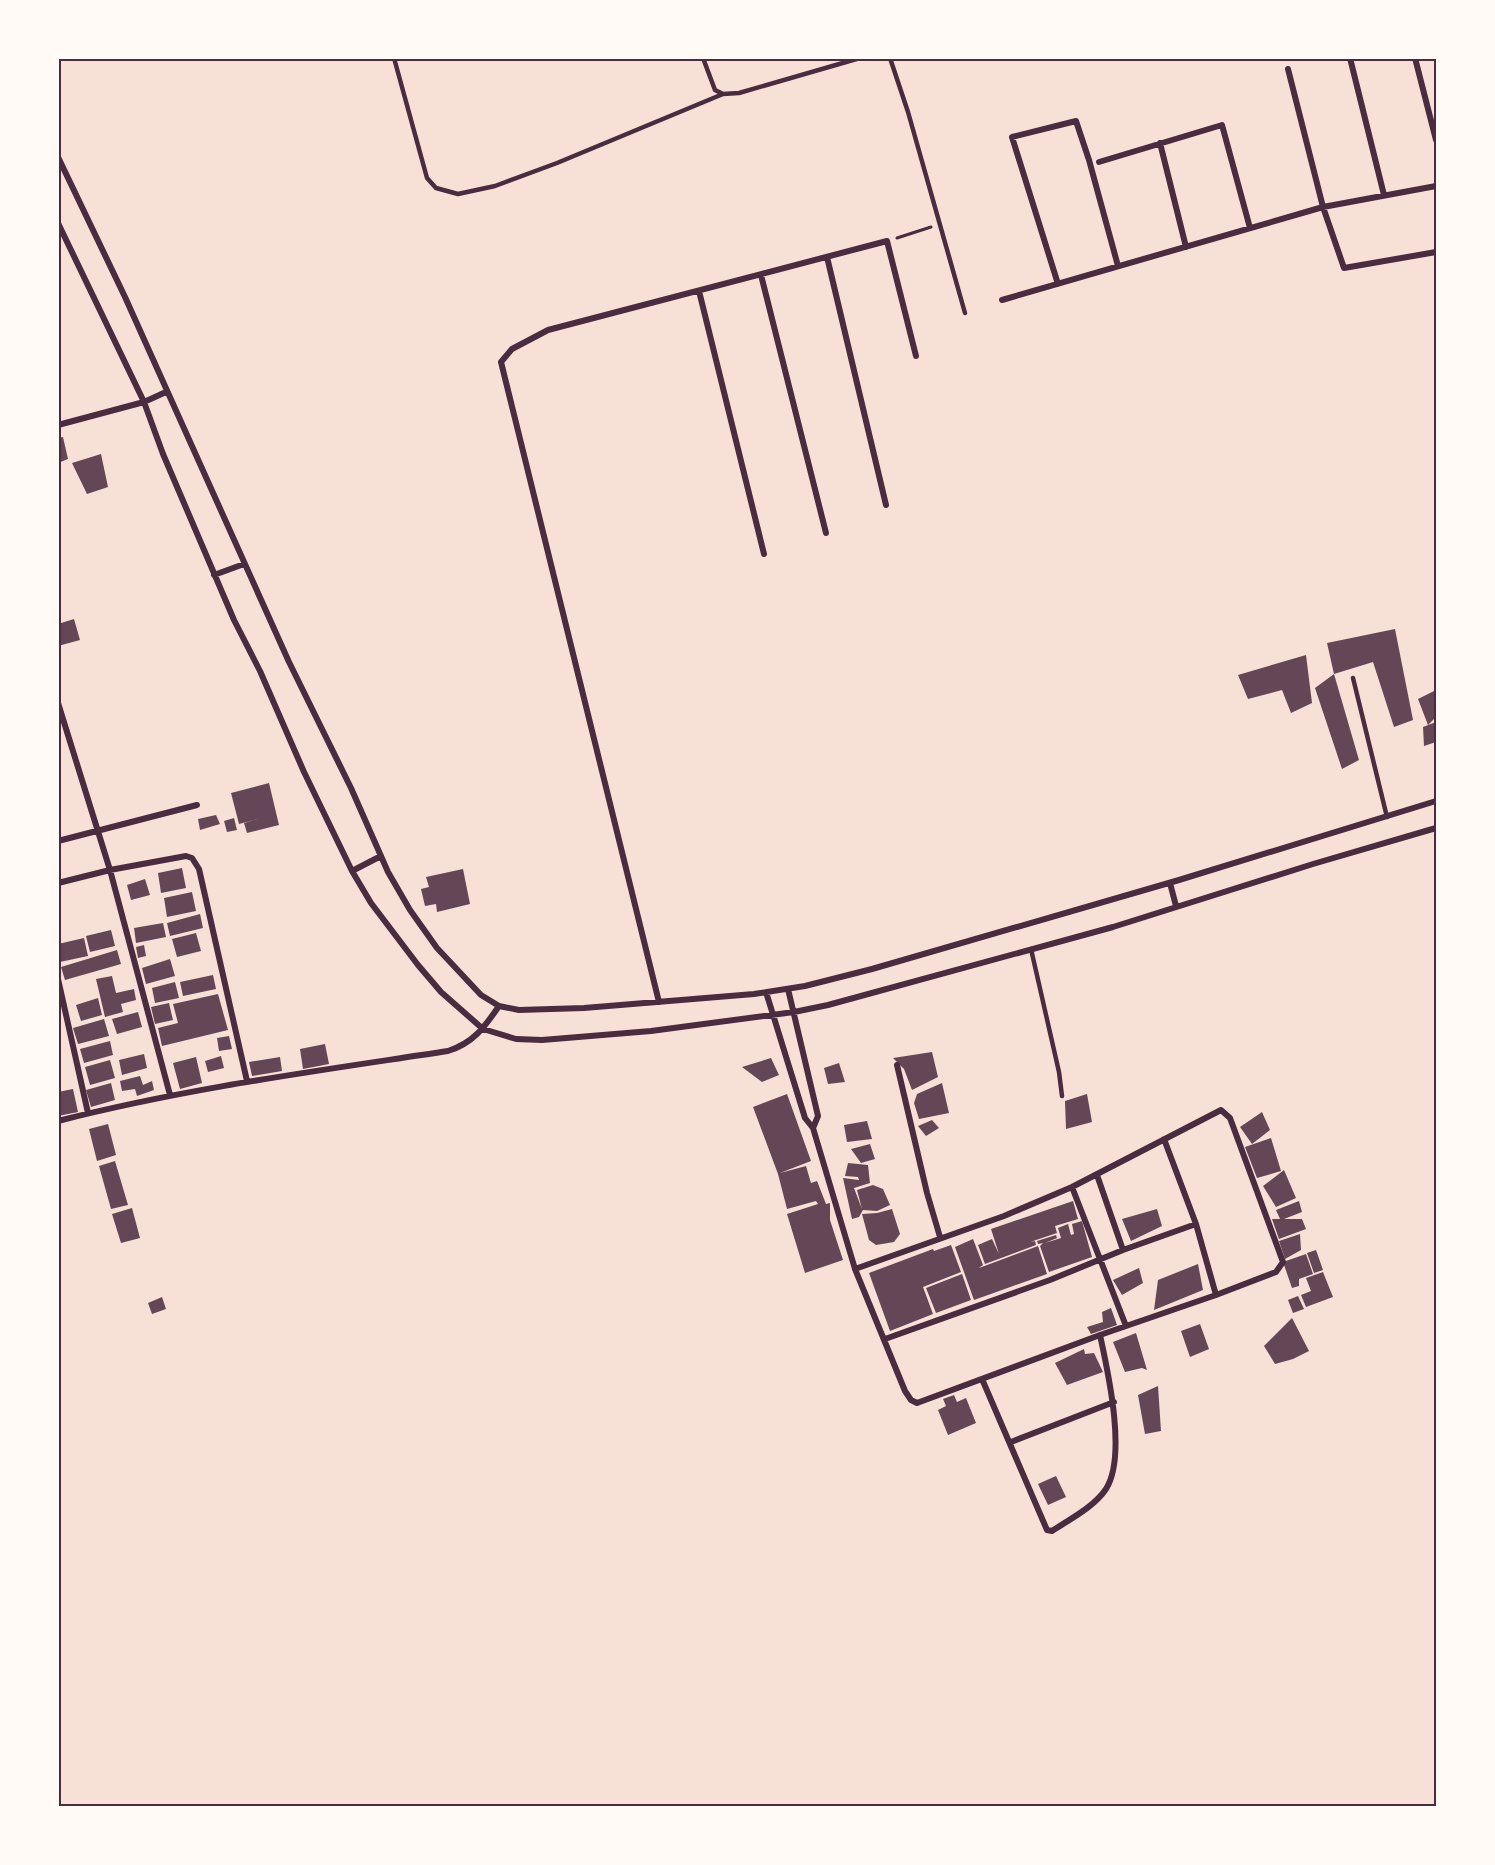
<svg xmlns="http://www.w3.org/2000/svg" width="1495" height="1865" viewBox="0 0 1495 1865" font-family="'IBM Plex Sans',sans-serif">
  <style>
    .building { fill: #644757 }
    .lines { fill: none; stroke-linecap: round; stroke-linejoin: round }
    .path { stroke: #4a2c40; stroke-width: 3 }
    .service { stroke: #4a2c40; stroke-width: 4.5 }
    .minor { stroke: #4a2c40; stroke-width: 6 }
    .neatline { fill: none; stroke: #4a2c40; stroke-width: 2 }
  </style>
  <rect width="100%" height="100%" fill="#f7e1d7"/>
  <path class="building" d="M63,437L68,459L58,463V438Z
    M101,454L108,487L87,494L72,463Z
    M74,619L80,640L58,646V624Z
    M1395,629L1413,720L1394,727L1373,662L1334,674L1327,643Z
    M1306,655L1312,703L1291,713L1282,690L1248,699L1238,675Z
    M1334,674L1359,760L1342,769L1315,688Z
    M1436,690V717L1428,725L1418,699Z
    M1436,722V742L1424,746L1423,727Z
    M269,783L279,825L247,833L244,823L258,819L239,824L231,793Z
    M216,815L220,824L200,830L198,819Z
    M234,818L237,830L227,832L224,821Z
    M182,868L186,888L161,893L158,873Z
    M463,869L470,904L437,912L436,904L425,906L421,889L429,887L426,877Z
    M145,879L150,895L131,900L127,885Z
    M192,892L196,911L167,917L164,898Z
    M200,914L203,928L170,936L167,923Z
    M163,923L166,937L136,943L134,928Z
    M111,930L115,946L90,952L86,936Z
    M196,933L201,951L177,957L172,939Z
    M84,938L88,956L60,962L58,944Z
    M144,945L146,956L138,958L136,947Z
    M117,950L121,964L65,980L61,967Z
    M170,959L175,976L146,984L142,968Z
    M213,975L216,989L183,996L180,982Z
    M112,976L116,993L134,989L136,1000L121,1004L123,1012L105,1017L96,979Z
    M175,982L179,998L155,1003L152,988Z
    M218,994L228,1030L162,1046L158,1028L178,1023L173,1004Z
    M98,998L102,1015L81,1021L76,1005Z
    M169,1003L173,1020L155,1024L151,1007Z
    M138,1012L142,1027L117,1034L112,1019Z
    M104,1019L109,1036L78,1044L73,1028Z
    M229,1036L232,1049L219,1051L217,1038Z
    M110,1041L113,1055L84,1063L80,1049Z
    M325,1044L329,1064L303,1069L300,1049Z
    M932,1052L938,1077L912,1090L904,1069L893,1058Z
    M144,1054L147,1068L122,1075L119,1060Z
    M221,1056L224,1068L208,1072L205,1061Z
    M196,1057L202,1083L180,1089L173,1063Z
    M280,1057L282,1071L252,1076L249,1062Z
    M771,1058L779,1075L762,1082L742,1067Z
    M110,1060L115,1078L90,1085L85,1067Z
    M839,1063L845,1082L828,1084L824,1068Z
    M140,1076L143,1085L152,1081L154,1090L137,1096L135,1089L122,1091L120,1081Z
    M111,1083L115,1100L91,1107L86,1090Z
    M942,1083L949,1113L919,1119L914,1103L917,1094Z
    M73,1089L78,1112L58,1116V1092Z
    M787,1094L811,1161L780,1173L806,1166L811,1183L817,1181L826,1204L830,1203V1220L843,1260L805,1273L787,1214L818,1204L816,1201L787,1209L778,1174L753,1107Z
    M1087,1094L1092,1122L1066,1129L1065,1101Z
    M1262,1112L1270,1130L1252,1144L1240,1127Z
    M932,1120L939,1128L926,1136L918,1126Z
    M867,1121L872,1139L847,1142L844,1125Z
    M108,1124L116,1155L97,1161L89,1129Z
    M1271,1138L1281,1171L1257,1178L1245,1147Z
    M870,1144L875,1159L861,1163L851,1149Z
    M115,1161L128,1205L111,1209L99,1166Z
    M848,1163L868,1165L870,1183L854,1188L862,1209L857,1190L873,1185L883,1189L890,1205L877,1211L863,1210L859,1217L852,1219L843,1178L859,1180L858,1177L845,1176Z
    M1284,1170L1296,1198L1276,1207L1263,1186Z
    M1073,1201L1078,1219L1055,1226L1057,1233L1030,1242L1035,1241L1036,1245L985,1264L978,1245L992,1239L999,1254L991,1229Z
    M1299,1201L1302,1212L1284,1219H1302L1306,1229L1279,1239L1272,1219H1280L1276,1210Z
    M132,1208L140,1238L121,1243L112,1214Z
    M892,1209L900,1234L894,1242L876,1245L869,1240L862,1214L877,1213Z
    M1157,1209L1162,1226L1131,1241L1122,1219Z
    M1082,1221L1092,1257L1049,1272L1040,1246L1043,1243L1038,1244L1037,1241L1056,1235L1057,1238L1045,1243L1061,1238L1058,1228L1068,1224L1071,1235L1074,1234L1072,1224Z
    M1300,1234L1301,1250L1285,1259L1279,1241Z
    M973,1239L983,1265L979,1268L1038,1246L1047,1274L974,1300L955,1247Z
    M951,1245L961,1272L923,1287L933,1314L890,1331L869,1273L933,1249L934,1251Z
    M1316,1250L1323,1270L1314,1273L1307,1253Z
    M1306,1254L1313,1274L1299,1279V1286L1292,1288L1283,1262Z
    M1198,1264L1203,1290L1154,1310L1158,1280Z
    M1139,1268L1143,1283L1122,1295L1113,1280Z
    M1323,1272L1333,1297L1306,1307L1301,1295L1311,1291L1306,1278Z
    M962,1274L971,1300L936,1313L926,1288Z
    M1298,1296L1304,1309L1293,1313L1288,1300Z
    M162,1297L166,1309L152,1314L148,1303Z
    M1111,1308L1117,1325L1091,1334L1087,1327L1103,1322L1102,1312Z
    M1292,1318L1309,1351L1293,1359L1275,1364L1264,1346Z
    M1200,1324L1209,1349L1190,1357L1181,1331Z
    M1136,1333L1147,1370L1142,1368L1125,1372L1113,1342Z
    M1084,1349L1085,1354L1094,1353L1103,1372L1067,1385L1055,1363Z
    M1158,1386L1161,1431L1145,1434L1138,1395Z
    M954,1395L957,1402L966,1398L976,1423L948,1435L938,1410L946,1406L943,1399Z
    M1056,1476L1066,1497L1048,1505L1038,1484Z"/>
  <g class="lines">
    <path class="path" d="M897,238L931,227"/>
    <path class="service" d="M394,58L427,178L436,188L458,194L495,186L557,163L723,94
      M703,58L715,90L723,94L739,93L860,58
      M890,58L908,112L965,313
      M1353,678L1387,817
      M1031,949L1059,1072L1062,1096"/>
    <path class="minor" d="M1350,58L1384,195
      M1415,58L1436,140
      M1160,143L1186,247
      M58,157L125,297L289,662L351,788L388,872L410,910L437,948L481,995L499,1006L519,1010L584,1008L754,994L805,986L872,969L1179,880L1436,801
      M1099,162L1222,125L1250,228
      M1436,186L1323,207L1344,268L1436,252
      M58,223L144,402L163,454L234,620L260,671L304,772L352,871L371,903L418,965L441,992L483,1029L516,1039L542,1040L651,1031L794,1012L828,1005L1113,927L1313,864L1436,828
      M827,257L886,505
      M761,275L826,533
      M1058,284L1012,137L1076,121L1089,160L1118,266
      M699,291L764,554
      M1002,300L1323,207L1288,69
      M58,425L144,402L166,392
      M214,575L244,564
      M58,703L110,870L170,1095
      M58,841L197,805
      M352,871L381,856
      M58,883L110,870L186,856L192,858L199,869L247,1081
      M1170,883L1176,906
      M58,979L88,1113
      M788,989L818,1116L813,1128
      M766,992L805,1118L813,1128L855,1269L905,1391L911,1400L917,1403L1100,1335L1216,1295L1196,1224L1164,1139
      M659,1002L501,362L512,349L548,330L887,241L916,356
      M897,1065L927,1193L940,1237
      M58,1121C187,1088 317,1071 448,1051C473,1043 484,1028 499,1006
      M1097,1175L1123,1250
      M1072,1187L1126,1326
      M855,1269L1004,1216L1072,1187L1221,1110L1230,1118L1283,1262L1276,1272L1216,1295
      M885,1339L1050,1280L1123,1250L1196,1224
      M982,1379L1047,1530L1052,1531C1070,1519 1094,1507 1106,1489C1127,1456 1108,1372 1100,1335
      M1011,1442L1114,1402"/>
  </g>
  <rect width="1495" height="1865" fill="none" stroke="#fffaf5" stroke-width="120"/>
  <rect x="60" y="60" width="1375" height="1745" class="neatline"/>
</svg>
